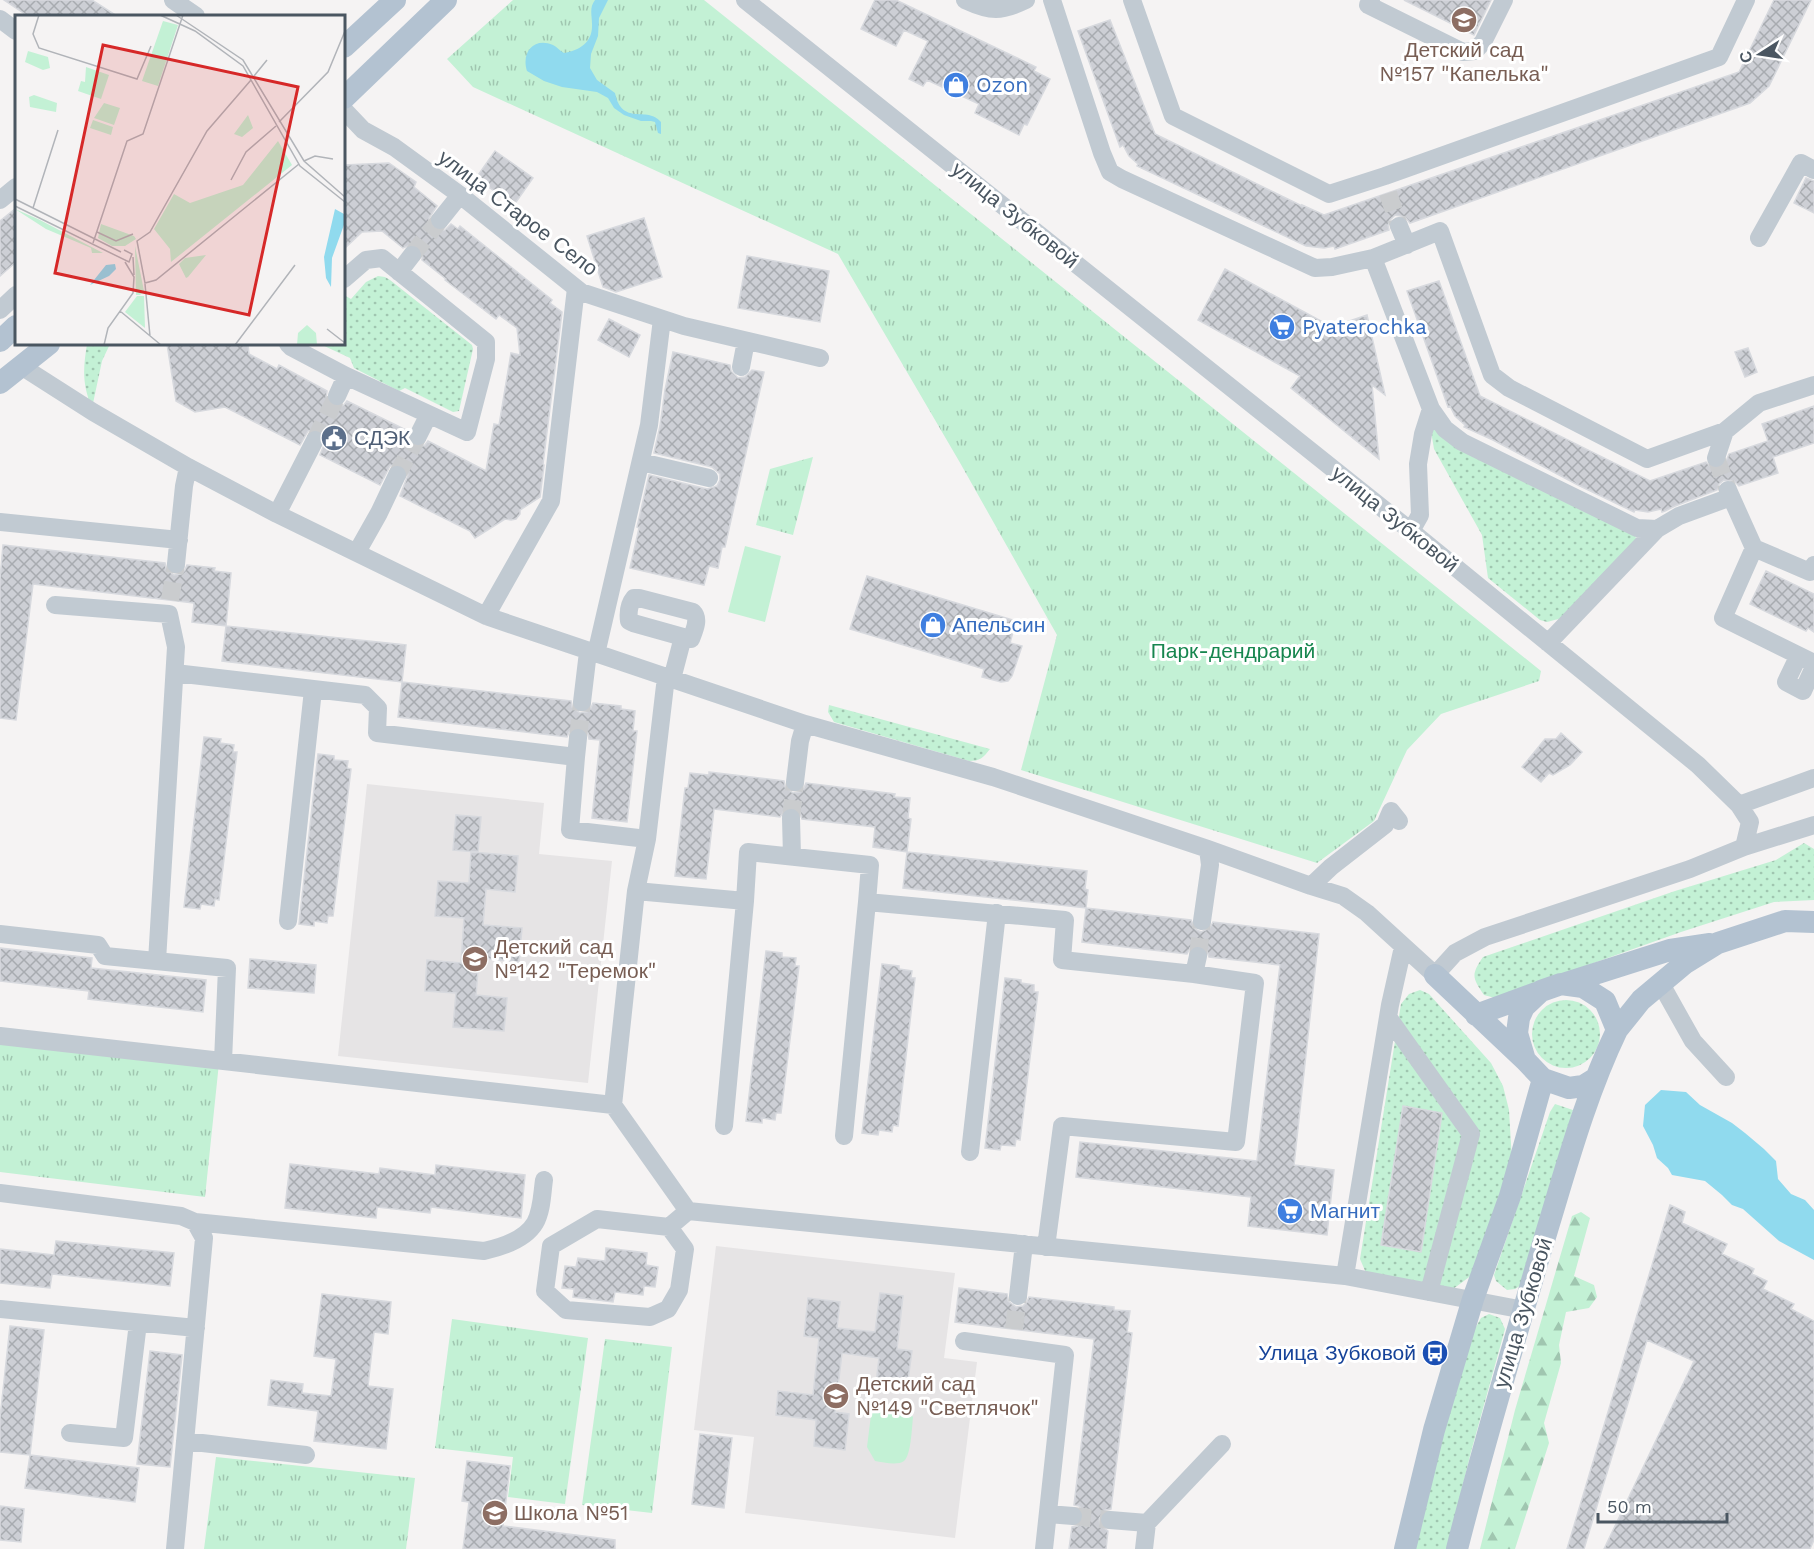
<svg xmlns="http://www.w3.org/2000/svg" width="1814" height="1549" viewBox="0 0 1814 1549" font-family="'Work Sans',sans-serif">
  <style>
    .education { fill: #e6e4e5 }
    .grass { fill: url(#grass-dots) }
    .forest { fill: url(#forest-firs) }
    .park { fill: url(#park-tufts) }
    .garden { fill: #c3f1d5 }
    .water { fill: #90daee }
    .building { fill: url(#building-cross-hatch); stroke: #d7d9de; stroke-width: 1.5 }
    .lines { fill: none; stroke-linecap: round; stroke-linejoin: round }
    .minor-tunnel { stroke: #caccce; stroke-width: 18; stroke-dasharray: 18 9; stroke-linecap: butt }
    .minor { stroke: #c1cad2; stroke-width: 18 }
    .major { stroke: #b3c2d1; stroke-width: 22 }
    .labels { text-anchor: middle; stroke-width: 6; stroke-linejoin: round; paint-order: stroke }
    .education-label { font-size: 21px; fill: #785e54; stroke: #fff; text-anchor: start }
    .shop-label { font-size: 21px; fill: #366cbe; stroke: #fff; text-anchor: start }
    .street-label { font-size: 21px; fill: #4a5661; stroke: #fff }
    .service-label { font-size: 21px; fill: #4e5e75; stroke: #fff; text-anchor: start }
    .park-label { font-size: 21px; fill: #17864f; stroke: #fff }
    .transit-label { font-size: 21px; fill: #164399; stroke: #fff; text-anchor: end }
    .inset-road { fill: none; stroke: #b1b4b9; stroke-width: 1.5 }
    .view { fill: #d62828; fill-opacity: 0.15; stroke: #d62828; stroke-width: 3 }
    .inset-edge { fill: none; stroke: #4a5661; stroke-width: 3 }
  </style>
  <defs>
    <pattern id="grass-dots" width="8" height="8" patternUnits="userSpaceOnUse" patternTransform="scale(1.5)"><rect width="8" height="8" fill="#c3f1d5"/><path d="M2 2h.1M6 6h.1" fill="none" stroke="#a0c6b0" stroke-width="1.8" stroke-linecap="round"/></pattern>
    <pattern id="forest-firs" width="22" height="20" patternUnits="userSpaceOnUse" patternTransform="scale(1.5)"><rect width="22" height="20" fill="#c3f1d5"/><path d="M5 1l3.5 6h-7zM16 11l3.5 6h-7z" fill="#a0c6b0"/></pattern>
    <pattern id="park-tufts" width="24" height="20" patternUnits="userSpaceOnUse" patternTransform="scale(1.5)"><rect width="24" height="20" fill="#c3f1d5"/><path d="M3 7l-1-3M5 7V3M7 7l1-3M15 17l-1-3M17 17v-4M19 17l1-3" fill="none" stroke="#a0c6b0"/></pattern>
    <pattern id="building-cross-hatch" width="8" height="8" patternUnits="userSpaceOnUse" patternTransform="scale(1.5)"><rect width="8" height="8" fill="#cdcfd5"/><path d="M0 0l8 8M0 8l8-8" fill="none" stroke="#a8abb0"/></pattern>
  </defs>
  <rect width="100%" height="100%" fill="#f5f3f3"/>
  <path class="education" d="M367,784L544,803L539,854L612,861L588,1083L338,1056Z
    M716,1246L955,1273L944,1358L977,1362L955,1538L745,1513L754,1437L694,1430Z"/>
  <path class="grass" d="M378,276L385,277L390,280L472,345L473,349L459,411L453,412L405,388L399,391L354,368L350,358L320,344H344V295L351,299L366,282Z
    M87,344H110L102,361L92,408C82,384 83,369 87,344Z
    M1432,427L1635,533L1636,539L1562,618L1547,622L1540,620L1488,578L1482,535L1434,449L1431,431Z
    M829,705L990,749C983,758 980,761 969,761L834,722L828,712Z
    M1804,843L1814,849V900L1774,902L1681,932L1495,998L1484,995C1472,977 1471,975 1483,957L1675,891L1776,860Z
    M1420,990L1429,994L1491,1063L1503,1086L1509,1110L1512,1161L1472,1275L1453,1289L1366,1273L1360,1259L1401,1004L1409,994Z
    M1532 1034a34 34 0 1 1 68 0a34 34 0 1 1-68 0Z
    M1555,1104L1573,1110L1524,1283L1515,1289L1507,1290L1496,1281L1494,1275L1550,1112Z
    M1489,1314L1500,1318L1505,1329L1471,1452L1447,1549H1414L1442,1436L1473,1332L1481,1318Z"/>
  <path class="forest" d="M1581,1212L1590,1218L1574,1276L1594,1285L1597,1297L1589,1308L1566,1312L1559,1345L1561,1363L1544,1423L1549,1443L1515,1549H1480L1515,1410L1572,1216Z"/>
  <path class="park" d="M513,0H704L1541,671L1539,681L1441,714L1407,750L1374,821L1317,863L1021,770L1057,635L959,461L838,254L473,87L447,59Z
    M813,457L793,535L756,525L770,469Z
    M0,1042L219,1063L205,1197L0,1172Z
    M452,1319L588,1338L565,1504L508,1497L513,1457L435,1448Z
    M605,1339L672,1347L652,1513L582,1505Z
    M216,1457L415,1478L406,1549H204Z"/>
  <path class="garden" d="M745,546L781,556L765,622L728,612Z
    M885,1406C899,1407 904,1406 913,1417C912,1426 911,1456 904,1461C897,1466 883,1462 875,1461L867,1447L871,1415L877,1407Z"/>
  <path class="water" d="M595,0H608L599,18L598,36L591,54L590,68L597,80L615,93C622,127 647,105 661,122V134L658,133L655,122L651,121H641L624,115L614,108L608,98L597,92L562,87L544,81L527,71C521,52 534,37 553,45C557,47 560,51 564,53C580,50 593,42 592,24C592,15 589,8 595,0Z
    M1661,1090L1686,1092L1700,1105L1732,1123L1745,1133L1764,1149L1776,1161L1778,1179L1791,1194L1805,1200L1814,1210V1260L1779,1241L1743,1209L1732,1205L1722,1195L1705,1181L1672,1175L1668,1168L1657,1158L1653,1145L1643,1126L1645,1105Z"/>
  <path class="building" d="M4,0H92L117,16H28Z
    M875,0H896L1036,67L1034,71L1050,79L1027,125L1024,124L1019,135L975,113L979,104L927,80L923,86L909,79L928,41L904,30L896,46L861,29Z
    M1404,0H1491L1474,35Z
    M1774,0H1811L1769,86L1750,103L1410,223L1405,217L1395,215L1390,220L1388,225L1389,230L1335,249L1334,246L1324,248L1306,246L1137,166L1138,164L1129,156L1123,145L1120,147L1078,31L1110,20L1155,134L1302,206V205L1324,215L1739,72Z
    M495,151L533,178L514,205L476,178Z
    M389,163L416,182L414,187L437,206L429,218V224L433,228L439,231L445,230L451,224L458,229L460,226L552,300L550,303L562,312L543,464L544,465L540,497L520,510V514L516,519L511,520L505,519L475,538L470,531L400,496L408,475L406,468L401,465L396,464L390,466L380,485L320,455L326,440L325,434L320,430L314,429L308,431L300,445L225,407L195,412L176,401L167,344H248L249,354L277,369L279,365L327,391L326,398L332,406L339,407L344,405L347,401L408,431L407,437L412,446L419,447L425,445L428,441L486,471L494,424L499,425L511,353L520,355L517,328L499,315L496,319L445,280L446,279L422,260L423,251L418,246L413,244L403,248L382,231L362,232L344,249V165Z
    M1806,178L1814,181V213L1794,203Z
    M16,208V262L0,276V221Z
    M644,218L662,277L616,292L603,287L587,236Z
    M747,256L829,271L820,322L738,308Z
    M1225,269L1341,332L1346,322L1367,315L1385,395L1372,385L1379,459L1291,388L1300,376L1198,320Z
    M1439,281L1480,396L1650,481L1706,462L1712,468L1719,469L1724,466L1729,454L1768,441L1762,424L1814,406V443L1773,457L1778,473L1739,486L1734,481L1724,480L1719,484L1717,490L1675,506L1665,511L1662,512L1661,509L1648,512L1635,510L1634,512L1578,485L1493,440L1464,427L1465,425L1455,416L1450,406L1448,407L1407,291Z
    M609,319L640,335L629,357L598,340Z
    M1748,348L1757,372L1745,377L1735,352Z
    M673,352L730,365L731,371L738,378L745,377L752,370L764,372L725,547H722L718,568L709,566L704,585L630,568L639,528L637,527L649,475L707,489L717,486L720,480V474L712,467L654,453L660,426L665,390Z
    M3,545L165,563L166,569L174,575L181,574L185,570L187,565L215,568L214,571L231,573L226,626L192,622L194,603L33,584L16,720L0,718V579Z
    M1766,571L1814,594V632L1808,628L1806,631L1750,604Z
    M867,576L1016,621L1010,643L1022,646L1012,676L1008,681L1001,682L982,677L984,669L850,629Z
    M226,626L406,645L402,682L222,661Z
    M402,682L571,701L572,707L580,713L587,712L591,708L593,703L621,706V709L635,711L633,731H637L627,822L592,818L600,740L589,739L588,733L584,729L579,727L573,728L569,732L567,737L398,717Z
    M1561,733L1582,752L1570,765L1553,775L1549,773L1541,782L1522,767L1545,739H1556Z
    M204,737L221,739L220,743L234,745L233,752H237L219,900L215,899L214,906L201,904L200,909L184,907Z
    M318,754L334,756V760L348,761L347,768L351,769L333,916H328L327,923L314,921V926L299,924Z
    M709,772L784,781L785,787L793,793L800,792L804,788L806,783L895,794L894,797L910,798L908,818L911,819L907,852L873,847L875,827L802,819L800,812L791,807L785,809L780,817L714,809L706,879L675,876L685,788H688L690,773L709,775Z
    M456,815L481,817L478,852L453,850Z
    M471,852L518,856L515,892L486,889L483,925L522,928L519,962L479,958L476,995L507,998L504,1031L453,1027L456,993L425,991L427,960L461,963L464,918L435,916L438,881L469,883Z
    M907,852L1087,871L1085,889L1088,890L1086,908L903,888Z
    M1086,908L1191,920L1195,929L1201,932L1210,928L1213,922L1319,934L1294,1165L1334,1170L1327,1235L1248,1226L1251,1197L1076,1177L1080,1142L1257,1161L1280,965L1209,957L1206,948L1200,945L1190,948L1187,954L1082,942Z
    M0,948L92,958L91,968L206,980L203,1012L88,999L89,991L0,981Z
    M766,951L782,953V957L796,958L795,966H799L781,1113H776L775,1120L762,1118V1123L746,1121Z
    M250,959L316,965L314,993L248,988Z
    M882,964L899,966V969L912,971L911,978H915L898,1126L893,1125L892,1132L879,1130L878,1135L862,1133Z
    M1005,978L1021,980V983L1034,985V992H1038L1020,1140L1016,1139L1015,1146L1001,1145L1000,1150L985,1148Z
    M1403,1106L1442,1113L1421,1252L1381,1245Z
    M290,1164L379,1174L380,1168L435,1175L436,1165L525,1175L521,1218L431,1207L430,1213L377,1207L376,1218L285,1208Z
    M1670,1205L1685,1212L1682,1223L1727,1244L1722,1254L1754,1269L1752,1274L1767,1281L1763,1289L1794,1304L1791,1309L1814,1321V1540L1810,1549H1604L1694,1361L1647,1340L1584,1549H1567Z
    M56,1241L174,1253L170,1286L52,1274L50,1288L0,1283V1249L54,1255Z
    M606,1248L647,1253L646,1265L658,1267L655,1287L644,1286L643,1295L615,1292L613,1302L573,1297L574,1289L562,1288L565,1266L576,1267L578,1258L605,1261Z
    M959,1288L1007,1294L1008,1301L1016,1307L1023,1306L1027,1302L1029,1297L1114,1307V1310L1130,1311L1127,1332L1132,1333L1111,1509L1105,1510L1099,1519L1100,1525L1108,1531L1106,1549H1069L1072,1527L1078,1526L1084,1517L1083,1511L1079,1506L1074,1505L1094,1339L955,1322Z
    M880,1293L903,1296L897,1349L912,1351L907,1387L876,1384L879,1358L842,1353L835,1412L849,1414L845,1450L814,1446L816,1420L776,1415L778,1391L813,1395L819,1338L804,1336L808,1298L840,1302L837,1328L875,1332Z
    M322,1294L391,1302L388,1334L374,1332L368,1386L393,1389L386,1449L314,1441L318,1411L268,1405L271,1380L303,1384L302,1393L331,1396L336,1359L314,1356Z
    M10,1326L44,1330L30,1455L0,1452V1418Z
    M150,1351L182,1355L170,1467L137,1464Z
    M700,1434L732,1438L724,1508L692,1504Z
    M30,1455L139,1468L135,1502L25,1488Z
    M467,1461L510,1466L503,1526L615,1540V1549H463L469,1502L462,1501Z
    M0,1506L24,1509L21,1542L0,1540Z"/>
  <g class="lines">
    <path class="minor-tunnel" d="M1388,193L1399,226
      M412,255L440,220
      M315,440L337,396
      M1716,458L1728,490
      M397,475L418,436
      M170,600L176,564
      M578,738L582,702
      M791,818L795,782
      M1198,956L1202,921
      M1014,1329L1018,1296
      M1073,1516L1110,1520"/>
    <path class="minor" d="M173,0L196,16
      M965,0C991,12 1001,12 1026,0
      M1052,0L1102,153L1110,172L1122,179L1315,268L1332,267L1373,258
      M1132,0L1173,116L1329,194L1385,176L1719,57L1746,0
      M1371,0L1368,5L1463,52L1475,51L1483,42L1504,0
      M0,19L16,31
      M344,110L363,130L394,147L460,195L581,292L684,326L820,358
      M0,200L16,187
      M440,220L460,195
      M1399,226L1407,245
      M1759,238L1801,163L1814,170
      M399,272L412,255
      M0,310L16,295
      M288,344L291,347L346,376L467,432L486,359V342L382,258L366,260L344,279
      M21,366L93,412L188,467L277,514L486,616L805,724L993,777L1208,849L1311,886L1343,896L1367,913L1435,975L1455,953L1485,937L1690,869L1744,847L1750,822L1739,805L1698,765L1411,531L745,0
      M741,367L746,341
      M337,396L346,376
      M418,436L428,416
      M1716,458L1725,431
      M641,462L709,478
      M1728,490L1754,548L1810,572L1814,565
      M1731,497L1679,516L1657,529L1637,528L1462,442L1445,429L1431,409L1373,258L1440,231L1492,375L1509,388L1647,459L1725,431L1759,403L1814,385
      M277,514L315,440
      M0,522L179,540
      M1411,531L1420,515L1418,464L1423,434L1431,409
      M1754,548L1723,618L1814,663
      M357,552L379,513L397,475
      M176,564L184,486L188,467
      M55,605L169,614L176,647L157,961
      M486,616L551,501L576,288
      M1548,643L1657,529
      M596,654L649,425L662,319
      M1798,657L1786,682L1803,691L1814,667
      M175,673L365,695L378,708L377,733L576,757L570,830L647,839
      M672,679L683,637L633,623L629,621C628,613 629,604 634,598H639L693,612C700,619 694,631 691,639L683,637
      M582,702L588,652
      M576,757L578,738
      M795,782L800,741L805,724
      M1739,805L1814,778
      M791,818L792,856
      M1744,847L1814,825
      M1311,886L1331,867L1385,825L1391,811L1399,821
      M636,891L745,901L748,852L870,865L867,902L1065,920L1062,960L1194,974L1255,983L1236,1142L1062,1126L1046,1247
      M288,921L313,690
      M1202,921L1210,865L1208,849
      M0,934L98,945L105,956L227,968L223,1061
      M1194,974L1198,956
      M1661,984L1693,1041L1726,1077
      M1388,1017L1471,1134L1429,1292
      M0,1036L613,1105L688,1211L1345,1276L1524,1310
      M613,1105L636,891L647,839L666,677
      M724,1126L745,901
      M844,1136L867,902
      M970,1152L997,913
      M0,1193L181,1216L195,1222L204,1238L175,1549
      M195,1222L484,1251C502,1247 525,1240 535,1223C542,1211 542,1194 544,1180
      M669,1227L685,1249L679,1290L668,1309L650,1317L566,1310L545,1291L551,1246L597,1219L669,1227L688,1211
      M1345,1276L1390,1005L1403,947
      M1018,1296L1024,1244
      M0,1309L196,1328
      M964,1341L1065,1355L1044,1549
      M70,1433L124,1438L138,1323
      M185,1441L306,1455
      M1048,1514L1073,1516
      M1110,1520L1147,1523
      M1144,1549L1147,1523L1222,1444"/>
    <path class="major" d="M344,47L395,0
      M344,98L446,0
      M0,341L16,326
      M0,383L49,344
      M1435,975L1525,1060
      M1563,984L1670,950L1710,944
      M1476,1015L1536,993
      M1617,1030L1641,1000L1684,964L1718,943L1785,921L1814,922
      M1405,1549L1434,1430L1473,1299L1510,1196L1543,1079
      M1457,1549C1482,1449 1512,1350 1541,1250C1564,1176 1583,1101 1617,1030L1605,1001L1583,987L1561,984L1541,991L1524,1007L1519,1018L1517,1033L1525,1060L1543,1079L1569,1088L1583,1086L1596,1078"/>
  </g>
  <defs>
    <symbol id="school-disc" viewBox="-11 -11 22 22"><circle r="9.5" fill="#8d6e63" stroke="#fff"/><path d="M0-5L7-2L0 1L-7-2ZM-4 1L0 2.5L4 1V4Q0 6-4 4Z" fill="#fff"/></symbol>
    <symbol id="shop-disc" viewBox="-11 -11 22 22"><circle r="9.5" fill="#3f7fe0" stroke="#fff"/><path d="M-5-2.5h2.3a2.7 3.5 0 0 1 5.4 0H5L5.5 6h-11ZM-1.5-2.5h3a1.5 2.3 0 0 0-3 0Z" fill="#fff"/></symbol>
    <symbol id="supermarket-disc" viewBox="-11 -11 22 22"><circle r="9.5" fill="#3f7fe0" stroke="#fff"/><path d="M-6-5.5h2.5l.6 2H6L4.5 2H-2.5L-4.4-4H-6ZM-1.5 3.2a1.3 1.3 0 1 0 .1 0ZM3 3.2a1.3 1.3 0 1 0 .1 0Z" fill="#fff"/></symbol>
    <symbol id="civic-disc" viewBox="-11 -11 22 22"><circle r="9.5" fill="#5c6f8a" stroke="#fff"/><path d="M-.6-6.5H3V-4.5H.6V-3L4-1V1h2V6H-6V1h2V-1L-.6-3ZM-1.2 2.5V6h2.4V2.5Z" fill="#fff"/></symbol>
    <symbol id="bus-disc" viewBox="-11 -11 22 22"><circle r="9.5" fill="#1a4fb4" stroke="#fff"/><path d="M-5-6H5V4H4V6H2V4H-2V6H-4V4H-5ZM-3.5-4V0h7V-4ZM-3.5 1.2v1.5H-2V1.2ZM2 1.2v1.5H3.5V1.2Z" fill="#fff"/></symbol>
  </defs>
  <g fill-rule="evenodd">
    <use href="#school-disc" x="1449" y="5" width="30" height="30"/>
    <use href="#shop-disc" x="941" y="70" width="30" height="30"/>
    <use href="#supermarket-disc" x="1267" y="312" width="30" height="30"/>
    <use href="#civic-disc" x="319" y="423" width="30" height="30"/>
    <use href="#shop-disc" x="918" y="610" width="30" height="30"/>
    <use href="#school-disc" x="460" y="944" width="30" height="30"/>
    <use href="#supermarket-disc" x="1275" y="1196" width="30" height="30"/>
    <use href="#bus-disc" x="1420" y="1338" width="30" height="30"/>
    <use href="#school-disc" x="821" y="1381" width="30" height="30"/>
    <use href="#school-disc" x="480" y="1498" width="30" height="30"/>
  </g>
  <g class="labels">
    <g class="education-label">
      <text x="1464" y="57" text-anchor="middle">Детский сад<tspan x="1464" dy="24">№157 "Капелька"</tspan></text>
      <text x="494" y="954">Детский сад<tspan x="494" dy="24">№142 "Теремок"</tspan></text>
      <text x="856" y="1391">Детский сад<tspan x="856" dy="24">№149 "Светлячок"</tspan></text>
      <text x="514" y="1520">Школа №51</text>
    </g>
    <g class="shop-label">
      <text x="976" y="92">Ozon</text>
      <text x="1302" y="334">Pyaterochka</text>
      <text x="952" y="632">Апельсин</text>
      <text x="1310" y="1218">Магнит</text>
    </g>
    <g class="street-label">
      <text transform="translate(518 213) rotate(37)" y="7">улица Старое Село</text>
      <text transform="translate(1015 215) rotate(39)" y="7">улица Зубковой</text>
      <text transform="translate(1395 519) rotate(39)" y="7">улица Зубковой</text>
      <text transform="translate(1523 1313) rotate(-73)" y="7">улица Зубковой</text>
    </g>
    <g class="service-label">
      <text x="354" y="445">СДЭК</text>
    </g>
    <g class="park-label">
      <text x="1233" y="658">Парк-дендрарий</text>
    </g>
    <g class="transit-label">
      <text x="1416" y="1360">Улица Зубковой</text>
    </g>
  </g>
  <g transform="translate(15 15)">
    <rect width="330" height="330" fill="#f5f3f3"/>
    <path d="M233,100L238,113L227,122L219,119ZM86,209L119,221L121,224L110,231H97L83,223ZM120,231L129,276L125,280H121ZM191,240L173,262L171,263L164,249L170,243ZM122,281H129L130,313L110,297Z" fill="#c3f1d5"/>
    <path d="M0,194L23,204L88,238H77L76,233L31,214ZM292,310L301,318L302,330H282L283,318Z" fill="#c3f1d5"/>
    <path d="M148,6L163,10L143,71L127,66ZM71,52L94,60L86,84L63,76L66,66L70,67ZM89,88L105,93L99,110L79,103ZM78,105L98,112L96,120L75,113ZM263,126L277,150L156,247L155,234L139,214L159,179L175,188L228,170Z" fill="#c3f1d5"/>
    <path d="M13,36L33,42L35,53L28,55L10,47ZM19,80L42,88L41,97L15,92L14,82Z" fill="#c3f1d5"/>
    <path d="M320,194L329,199L330,207L317,243L316,272L311,263L309,242ZM100,249L101,254L94,261L75,270L91,250Z" fill="#90daee"/>
    <path class="inset-road" d="M24,0L18,19L24,33L122,64L136,31M145,0L180,16L228,51L285,151L330,187M161,0L228,45L289,146L330,182M239,61L252,45M236,65L192,116L135,217L122,226L130,268L141,265L284,149M264,107L313,57L330,16M289,146L300,141L318,144M216,165L231,137L261,111M0,184L106,237M0,191L114,247L117,239L109,235M18,193L43,115M82,217L101,226L118,219M78,228L112,126L128,119L168,0M118,242L119,260M130,269L135,321M105,296L146,330M312,314L330,328M89,330L93,313L118,278L119,262L110,247M220,330L280,250"/>
    <path class="view" d="M88,30L283,72L234,300L40,258Z"/>
    <rect width="330" height="330" class="inset-edge"/>
  </g>
  <g transform="translate(1760 54) rotate(258)" stroke="#ffffff" stroke-width="4.5" paint-order="stroke">
  <path d="M0-4.5L10 22L0 15L-10 22Z" fill="#4a5661"/>
  <text y="-9" font-size="16" font-weight="bold" text-anchor="middle" fill="#4a5661">С</text>
  </g>
  <path d="M1598 1513v9h129v-9" fill="none" stroke="#4a5661" stroke-width="3"/>
  <text x="1607" y="1513" font-size="18" fill="#4a5661" stroke="#ffffff" stroke-width="4.5" paint-order="stroke">50 m</text>
</svg>
